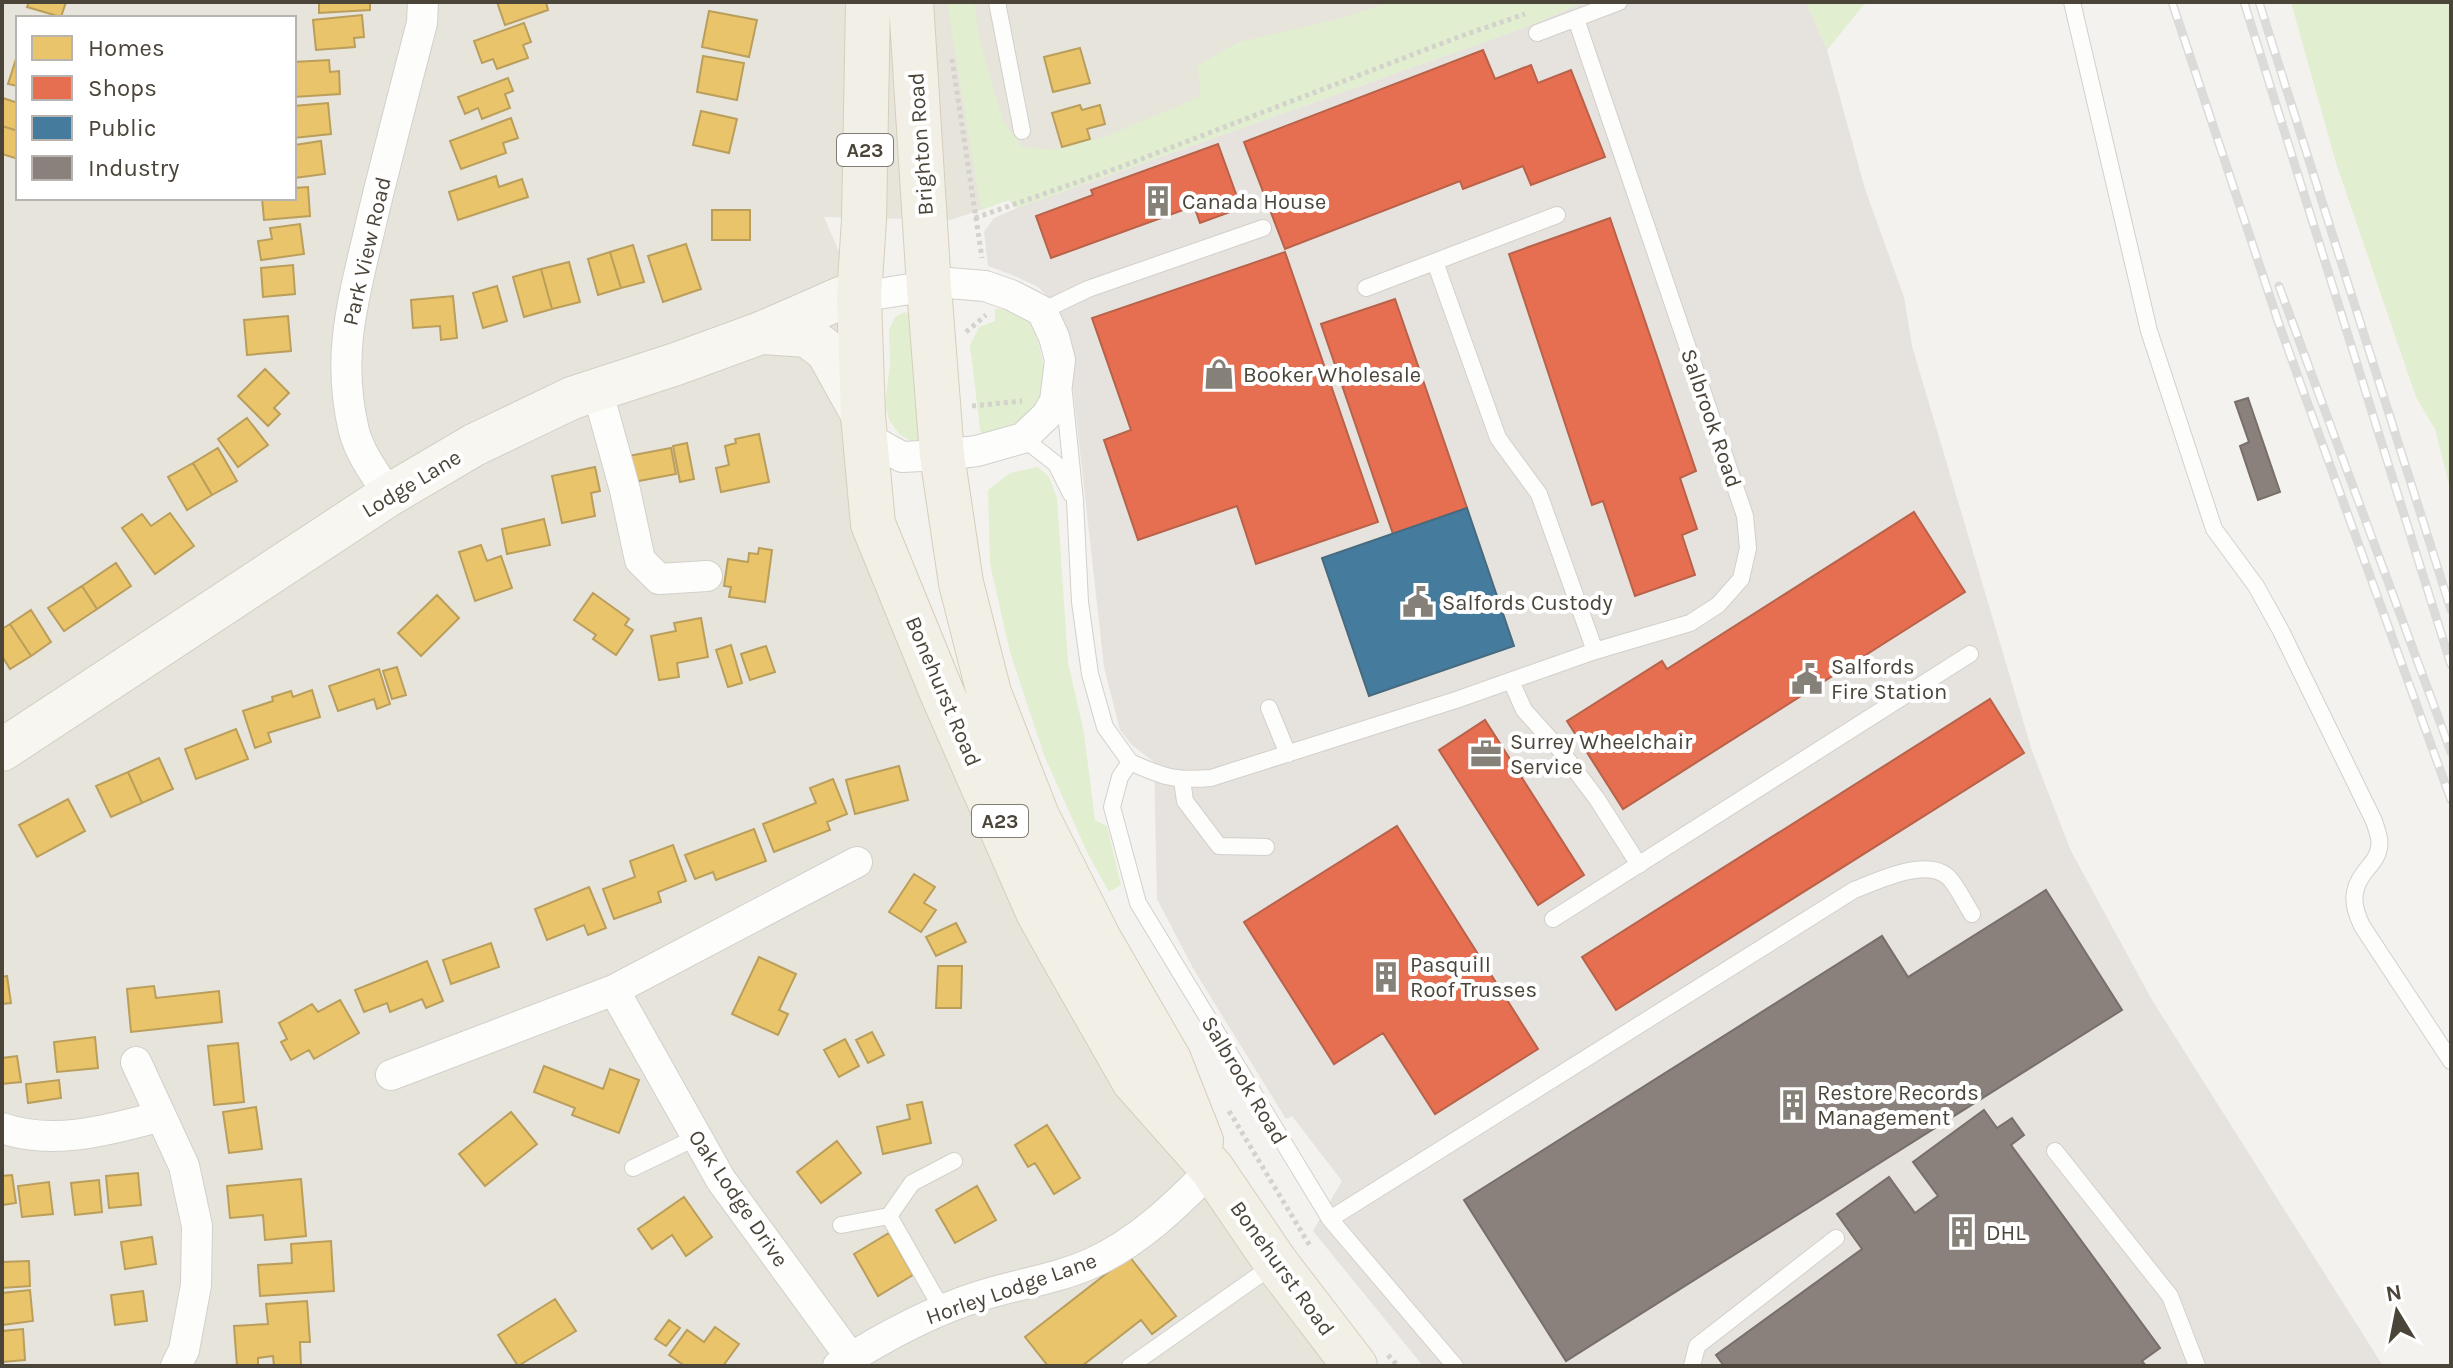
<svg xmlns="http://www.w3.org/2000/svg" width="2453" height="1368" viewBox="0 0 2453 1368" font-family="Karla,sans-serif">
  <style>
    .residential { fill: #e7e4dc; fill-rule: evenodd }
    .industrial { fill: #e6e2de }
    .green { fill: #e1eecf }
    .homes { fill: #e9c46a; stroke: #ba9e5b; stroke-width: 2 }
    .shops { fill: #e76f51; stroke: #b8624a; stroke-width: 2 }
    .public { fill: #457b9d; stroke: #476a7f; stroke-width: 2 }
    .industry { fill: #8a817c; stroke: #776f68; stroke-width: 2 }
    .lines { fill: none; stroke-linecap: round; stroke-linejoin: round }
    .lane-casing { stroke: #d2d0cb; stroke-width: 18 }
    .street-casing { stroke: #d2d0cb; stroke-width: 32 }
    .secondary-casing { stroke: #d3cfc5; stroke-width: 44 }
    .primary-casing { stroke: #d6cebb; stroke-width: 46 }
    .path { stroke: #d3d2cc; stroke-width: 5; stroke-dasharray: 4 4; stroke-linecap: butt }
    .lane { stroke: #fdfdfc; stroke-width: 16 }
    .street { stroke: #fdfdfc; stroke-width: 30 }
    .secondary { stroke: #f7f6f1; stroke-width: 42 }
    .primary { stroke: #f2efe6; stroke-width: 44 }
    .rail-casing { stroke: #dbdbda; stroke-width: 9 }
    .rail { stroke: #fff; stroke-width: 6; stroke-dasharray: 18; stroke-linecap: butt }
    .labels { text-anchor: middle; stroke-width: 8; stroke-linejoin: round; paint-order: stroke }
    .shield { fill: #fff; stroke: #817c74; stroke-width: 2 }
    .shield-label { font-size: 20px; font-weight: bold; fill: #4b4439 }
    .street-label { font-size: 22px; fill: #4b4439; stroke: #fff }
    .poi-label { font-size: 22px; fill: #4b4439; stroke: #fff; text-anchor: start }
  </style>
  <rect width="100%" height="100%" fill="#f4f2ee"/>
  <path class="residential" d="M2,2H1584L1017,208L1009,200L951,220L824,217L859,297L863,416L942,693L1355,1366H2ZM18,18H294V198H18Z"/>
  <path class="industrial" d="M1584,2H1806L1827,50L1865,189L1904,297L1912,346L2032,751L2071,851L2152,1000L2383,1366H1423L1313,1231L1342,1181L1292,1116L1286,1119L1194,970L1157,899L1154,762L1132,745L1120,730L1104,667L1066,325L1057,305L1038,287L1015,276L988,266L984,232L994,218L1017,208L1526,27Z"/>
  <path class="green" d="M947,2H974L980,42L1003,121L1022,147L1053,150L1104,137L1200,97L1198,65L1239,42L1339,19L1390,2H1584L1526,27L1017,208L1009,200L981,210Z
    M1806,2H1866L1827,50Z
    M2291,2H2451V492L2435,429L2416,397L2336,163Z
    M995,309C1007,309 1015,309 1025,317C1039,329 1052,389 1040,404C1025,423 1003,429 981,437L970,345L979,327L995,321Z
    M905,312L913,317L925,440L916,444L900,435L889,420L885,404L890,364L889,330L895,317Z
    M1038,467L1049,477L1057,498L1068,662L1084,733L1095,820L1107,826L1121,885L1109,892L1087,852L1044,755L1010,652L990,564L988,490L1010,473Z"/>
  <path class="homes" d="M29,2H66L61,17L27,7Z
    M319,2H370V10L319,13Z
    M497,2H546L548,10L505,25Z
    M709,11L757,20L749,57L702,47Z
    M362,15L364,37L354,38L355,47L316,50L313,20Z
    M524,23L531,42L523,45L528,58L497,69L493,59L482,63L474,41Z
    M1080,48L1090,83L1053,92L1044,57Z
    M703,56L744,63L737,100L697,92Z
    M16,59H18V86L8,84Z
    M329,60L330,72L339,71L340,94L294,97V62Z
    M508,78L513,91L505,94L510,108L482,119L478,108L465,114L458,97Z
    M3,98L18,103V131L2,126Z
    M328,103L331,134L294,138V106Z
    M1080,105L1082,110L1100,105L1105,124L1087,129L1090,139L1062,147L1052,113Z
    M701,111L737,119L729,153L693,145Z
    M511,118L518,138L503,143L506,153L461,169L450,141Z
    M2,126L18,131V159L2,154Z
    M321,141L325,174L294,178V145Z
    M496,176L499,187L522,179L528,197L458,220L449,192Z
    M308,187L310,216L264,220L262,198H294V188Z
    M712,210H750V240H712Z
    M300,224L304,254L261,260L258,241L272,239L270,228Z
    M686,244L701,289L663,302L648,256Z
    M633,245L644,282L621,288L610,252Z
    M610,252L621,288L598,295L588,259Z
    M569,262L580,302L552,309L541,269Z
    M293,265L295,294L263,297L261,268Z
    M541,269L552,309L524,317L513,277Z
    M497,286L507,321L483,328L473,293Z
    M453,296L457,338L441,340L440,326L413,328L411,300Z
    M288,316L291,351L247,355L244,320Z
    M265,369L289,393L274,408L280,414L268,426L238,396Z
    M247,418L268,445L238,467L218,439Z
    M759,434L769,482L721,492L716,468L729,465L725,446L736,443L735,439Z
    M687,443L694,479L680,482L673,446Z
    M218,448L237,481L212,495L193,463Z
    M671,448L676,474L628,483L623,457Z
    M193,463L212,495L187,510L168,477Z
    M595,467L600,491L591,493L595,516L562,523L552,476Z
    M170,513L194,546L155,574L122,528L142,514L151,526Z
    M544,519L550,545L507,554L502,529Z
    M481,545L487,561L501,556L512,588L475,601L459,552Z
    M759,548L772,550L765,602L729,597L731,587L724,586L728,559L748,562L749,553L758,554Z
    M116,563L131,586L97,609L82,586Z
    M82,586L97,609L64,631L48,608Z
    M593,593L629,619L625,625L633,630L616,655L593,639L596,635L574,620Z
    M437,595L459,618L421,656L398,633Z
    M31,610L51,642L31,656L10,624Z
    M701,618L708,657L677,663L679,677L659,680L651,636L676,631L674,623Z
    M10,624L31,656L10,669L2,656V629Z
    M731,645L742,683L728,687L716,650Z
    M766,646L775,672L750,680L741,654Z
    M397,667L406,695L392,699L383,671Z
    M379,669L390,704L377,709L374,699L338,711L329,686Z
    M312,690L320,717L268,733L271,742L255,748L243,711L273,701L272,697L291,691L293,697Z
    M236,729L248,759L196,779L185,749Z
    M159,758L173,789L142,803L128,772Z
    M899,766L908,800L855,814L846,780Z
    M128,772L142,803L111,817L96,786Z
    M833,779L847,814L827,822L830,830L774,852L763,824L816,803L810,788Z
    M68,799L85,831L37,857L19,825Z
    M754,829L766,861L716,880L713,872L695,879L685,855Z
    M673,845L686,881L658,892L661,902L614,919L603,889L635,877L630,861Z
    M914,874L935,887L924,903L936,910L921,932L889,912Z
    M589,887L606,928L588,935L584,925L547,940L535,909Z
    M956,923L966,942L936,956L926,937Z
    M491,943L499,967L451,984L443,960Z
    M759,957L796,974L779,1010L788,1014L778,1035L732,1014Z
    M427,961L443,1001L426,1008L422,999L390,1012L387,1003L364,1012L355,990Z
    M938,966H962L961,1008H936Z
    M7,976L11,1003L2,1004V977Z
    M154,986L156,998L219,991L222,1022L131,1032L127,989Z
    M340,1000L359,1033L314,1059L309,1050L291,1060L281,1042L287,1039L279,1023L312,1004L318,1012Z
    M872,1032L884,1055L868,1063L856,1040Z
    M95,1037L98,1068L57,1072L54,1042Z
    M845,1039L859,1066L839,1077L824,1050Z
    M238,1043L244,1102L214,1105L208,1046Z
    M17,1056L21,1082L2,1084V1058Z
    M544,1066L603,1089L610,1069L639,1080L619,1133L572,1115L575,1108L534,1092Z
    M59,1080L61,1098L28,1103L26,1084Z
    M922,1102L931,1143L883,1154L877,1127L910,1119L907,1105Z
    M256,1107L262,1149L229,1153L223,1112Z
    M511,1112L537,1144L485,1186L459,1154Z
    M1047,1125L1080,1178L1054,1194L1035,1163L1028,1167L1015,1145Z
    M837,1141L861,1173L821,1203L797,1172Z
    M138,1173L141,1205L109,1208L106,1176Z
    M12,1175L16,1203L2,1205V1176Z
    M301,1179L306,1236L265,1240L263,1215L230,1218L227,1186Z
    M99,1180L102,1212L75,1215L71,1183Z
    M49,1182L53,1214L22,1217L18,1186Z
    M977,1186L996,1220L955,1243L936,1210Z
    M684,1197L712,1237L686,1256L672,1235L652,1249L638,1229Z
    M889,1233L913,1275L878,1296L854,1254Z
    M152,1237L156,1264L125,1269L121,1242Z
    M331,1241L334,1291L260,1296L258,1265L292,1263L291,1244Z
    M1129,1256L1176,1316L1152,1334L1141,1320L1082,1366H1048L1025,1337Z
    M29,1261L30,1286L2,1288V1262Z
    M30,1290L33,1321L2,1325V1293Z
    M143,1291L147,1321L115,1325L111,1295Z
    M555,1299L576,1331L518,1366L498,1335Z
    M307,1301L310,1342H300L301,1366H274L273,1356L258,1358V1366H237L234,1326L268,1324L266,1304Z
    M669,1320L680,1328L666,1346L655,1339Z
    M715,1327L739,1344L723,1366H685L669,1355L687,1330L704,1342Z
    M23,1329L25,1360L2,1362V1331Z"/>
  <path class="shops" d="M1483,50L1495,79L1531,65L1538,83L1571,70L1605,157L1531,185L1523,166L1463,189L1460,181L1285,249L1244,142Z
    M1218,144L1241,208L1200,223L1194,206L1051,258L1036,216L1093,195L1091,190Z
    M1610,218L1696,471L1680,478L1697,529L1682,535L1695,575L1635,596L1603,501L1592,505L1509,254Z
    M1285,252L1378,522L1256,564L1237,506L1138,540L1104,440L1131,430L1092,318Z
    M1395,299L1467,508L1393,534L1321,324Z
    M1914,512L1965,592L1623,809L1567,721L1662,661L1667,669Z
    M1990,699L2024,753L1616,1010L1582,957Z
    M1485,720L1584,875L1538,905L1439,750Z
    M1397,826L1538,1049L1435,1114L1383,1033L1334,1064L1244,922Z"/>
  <path class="public" d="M1467,508L1514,646L1369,696L1322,558Z"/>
  <path class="industry" d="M2248,398L2280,492L2258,500L2240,446L2249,442L2235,402Z
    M2046,890L2122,1010L1566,1361L1464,1200L1882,936L1908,977Z
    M1984,1110L1997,1128L2012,1118L2024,1135L2011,1145L2160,1348L2142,1361L2146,1366H1724L1716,1355L1862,1249L1837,1214L1889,1177L1915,1213L1938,1196L1913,1162Z"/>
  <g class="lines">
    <defs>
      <path id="lane" d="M997,2L1022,131
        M2072,2L2149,331L2214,529L2256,586L2281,631L2374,821C2377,831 2382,841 2378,852C2376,860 2369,866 2364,873C2350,891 2353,907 2362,926L2451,1061
        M1537,33L1619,2
        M1435,262L1498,438L1539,494L1595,651
        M1366,288L1557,215
        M1042,311L1088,289L1263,228
        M1064,393L1075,501L1080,602L1090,674L1105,727L1130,762L1120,777L1112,807L1138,903L1330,1219L1455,1366
        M1023,438L1056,464L1071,494
        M1511,681L1524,710L1561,751L1597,799L1639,865
        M1269,708L1288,754
        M1130,762C1163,777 1175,781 1211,778L1456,700L1595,651L1690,623L1718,605L1741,579L1748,548L1745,516L1576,19
        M1182,780L1185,801L1219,846L1266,847
        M1553,919L1970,654
        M2055,1151L2170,1296L2197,1366
        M633,1168L697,1137
        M1330,1219L1854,890C1878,881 1924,858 1947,876C1955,882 1966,905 1972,914
        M841,1225L889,1216
        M942,1309L889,1216L912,1183L954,1161
        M1130,1366L1275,1264
        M1692,1366L1697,1346L1836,1238"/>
      <path id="street" d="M859,297L948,283L985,286L1011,295L1042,311L1054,337L1060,360L1055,401L1047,415L1023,438L977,451L942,455L902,457L866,437
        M597,389L625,490L640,560L659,579L707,576
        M389,495C376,475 360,454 354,431C335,352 355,295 372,219C388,153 405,88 422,23L423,2
        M614,990L721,1180L851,1358
        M136,1062L184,1166L197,1226L196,1285L184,1350L176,1366
        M391,1075L614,990L857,862
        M2,1128C54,1146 109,1130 161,1116
        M838,1366C883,1337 929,1312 980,1296C1017,1284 1057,1279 1092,1263C1140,1241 1176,1205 1212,1169"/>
      <path id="secondary" d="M761,333L807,336L827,351L863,416
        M2,750L389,495L474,445L572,398L676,364L761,333L841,298L859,297"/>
      <path id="primary" d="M868,2L864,220L859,297L863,416L873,524L942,693L1038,912L1062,955L1134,1081L1212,1169L1276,1263L1355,1366
        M911,2L929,287L942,455L961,583L989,693L1037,816L1099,939L1169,1060L1201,1141"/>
    </defs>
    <use href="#lane" class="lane-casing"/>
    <use href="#street" class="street-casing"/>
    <use href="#secondary" class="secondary-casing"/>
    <use href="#primary" class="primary-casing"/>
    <path class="path" d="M952,59L982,258
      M975,218L1123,166L1461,36L1525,14
      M966,332L986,315
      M972,406L1022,401
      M1229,1111L1310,1246
      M1388,1355L1398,1366"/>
    <use href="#lane" class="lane"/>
    <use href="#street" class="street"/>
    <use href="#secondary" class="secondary"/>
    <use href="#primary" class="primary"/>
    <defs>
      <path id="rail" d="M2172,2L2279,324L2451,800
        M2244,2L2451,665
        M2259,2L2451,610
        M2279,286L2451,752"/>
    </defs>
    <use href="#rail" class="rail-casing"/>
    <use href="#rail" class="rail"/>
  </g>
  <defs>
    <symbol id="building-bare" viewBox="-9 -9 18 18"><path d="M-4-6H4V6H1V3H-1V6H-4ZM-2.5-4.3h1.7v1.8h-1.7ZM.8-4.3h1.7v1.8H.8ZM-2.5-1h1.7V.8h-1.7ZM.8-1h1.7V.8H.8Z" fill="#868178" stroke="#fff" stroke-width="2.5" paint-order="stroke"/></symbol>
    <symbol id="shop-bare" viewBox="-9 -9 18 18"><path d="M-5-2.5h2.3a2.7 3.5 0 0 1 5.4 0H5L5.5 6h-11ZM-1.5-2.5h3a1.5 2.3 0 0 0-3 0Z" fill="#868178" stroke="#fff" stroke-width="2.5" paint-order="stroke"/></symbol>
    <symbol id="civic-bare" viewBox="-9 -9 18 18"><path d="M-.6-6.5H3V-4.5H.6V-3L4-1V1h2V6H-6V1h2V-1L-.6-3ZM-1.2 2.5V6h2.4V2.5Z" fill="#868178" stroke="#fff" stroke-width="2.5" paint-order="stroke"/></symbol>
    <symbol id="office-bare" viewBox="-9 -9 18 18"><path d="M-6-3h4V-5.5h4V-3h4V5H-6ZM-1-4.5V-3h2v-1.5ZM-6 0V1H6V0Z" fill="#868178" stroke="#fff" stroke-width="2.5" paint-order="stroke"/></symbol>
  </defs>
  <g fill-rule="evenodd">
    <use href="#building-bare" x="1136" y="179" width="44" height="44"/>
    <use href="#shop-bare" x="1197" y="352" width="44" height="44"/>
    <use href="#civic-bare" x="1396" y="580" width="44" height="44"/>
    <use href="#civic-bare" x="1785" y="657" width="44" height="44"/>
    <use href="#office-bare" x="1464" y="732" width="44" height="44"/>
    <use href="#building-bare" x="1364" y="955" width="44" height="44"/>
    <use href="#building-bare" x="1771" y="1083" width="44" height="44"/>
    <use href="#building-bare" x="1940" y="1210" width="44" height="44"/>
  </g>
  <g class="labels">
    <g class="shield">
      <rect x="837" y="134" width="56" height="32" rx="6"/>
      <rect x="972" y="805" width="56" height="32" rx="6"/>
    </g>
    <g class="shield-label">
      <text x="865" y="157">A23</text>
      <text x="1000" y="828">A23</text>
    </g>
    <g class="street-label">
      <text transform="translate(920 144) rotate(-94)" y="8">Brighton Road</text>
      <text transform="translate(366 251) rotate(-77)" y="8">Park View Road</text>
      <text transform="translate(1712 418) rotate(71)" y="8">Salbrook Road</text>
      <text transform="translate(411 483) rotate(-31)" y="8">Lodge Lane</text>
      <text transform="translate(944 691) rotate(67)" y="8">Bonehurst Road</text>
      <text transform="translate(1245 1080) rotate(59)" y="8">Salbrook Road</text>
      <text transform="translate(739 1198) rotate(56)" y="8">Oak Lodge Drive</text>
      <text transform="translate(1283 1268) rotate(54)" y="8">Bonehurst Road</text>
      <text transform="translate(1011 1288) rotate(-19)" y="8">Horley Lodge Lane</text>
    </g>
    <g class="poi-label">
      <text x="1182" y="209">Canada House</text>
      <text x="1243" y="382">Booker Wholesale</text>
      <text x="1442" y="610">Salfords Custody</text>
      <text x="1831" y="674">Salfords<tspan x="1831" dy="25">Fire Station</tspan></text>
      <text x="1510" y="749">Surrey Wheelchair<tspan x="1510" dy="25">Service</tspan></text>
      <text x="1410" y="972">Pasquill<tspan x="1410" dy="25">Roof Trusses</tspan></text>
      <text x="1817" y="1100">Restore Records<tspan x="1817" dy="25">Management</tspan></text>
      <text x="1986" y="1240">DHL</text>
    </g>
  </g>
  <rect width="2453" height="1368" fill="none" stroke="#4b4439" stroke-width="8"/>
  <rect x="16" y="16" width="280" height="184" fill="#ffffff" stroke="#b7b4b0" stroke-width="2"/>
  <rect x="32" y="36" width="40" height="24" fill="#e9c46a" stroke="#b7b4b0" stroke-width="2"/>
  <text x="88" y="56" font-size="24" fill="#4b4439">Homes</text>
  <rect x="32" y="76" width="40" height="24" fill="#e76f51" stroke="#b7b4b0" stroke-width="2"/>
  <text x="88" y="96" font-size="24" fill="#4b4439">Shops</text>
  <rect x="32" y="116" width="40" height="24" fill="#457b9d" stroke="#b7b4b0" stroke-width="2"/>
  <text x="88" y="136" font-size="24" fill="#4b4439">Public</text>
  <rect x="32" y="156" width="40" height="24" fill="#8a817c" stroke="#b7b4b0" stroke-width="2"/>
  <text x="88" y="176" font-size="24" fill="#4b4439">Industry</text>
  <g transform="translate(2397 1312) rotate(350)" stroke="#ffffff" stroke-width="6" paint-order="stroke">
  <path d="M0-6L14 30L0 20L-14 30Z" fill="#4b4439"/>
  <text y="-12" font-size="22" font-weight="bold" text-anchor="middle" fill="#4b4439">N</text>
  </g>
</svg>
